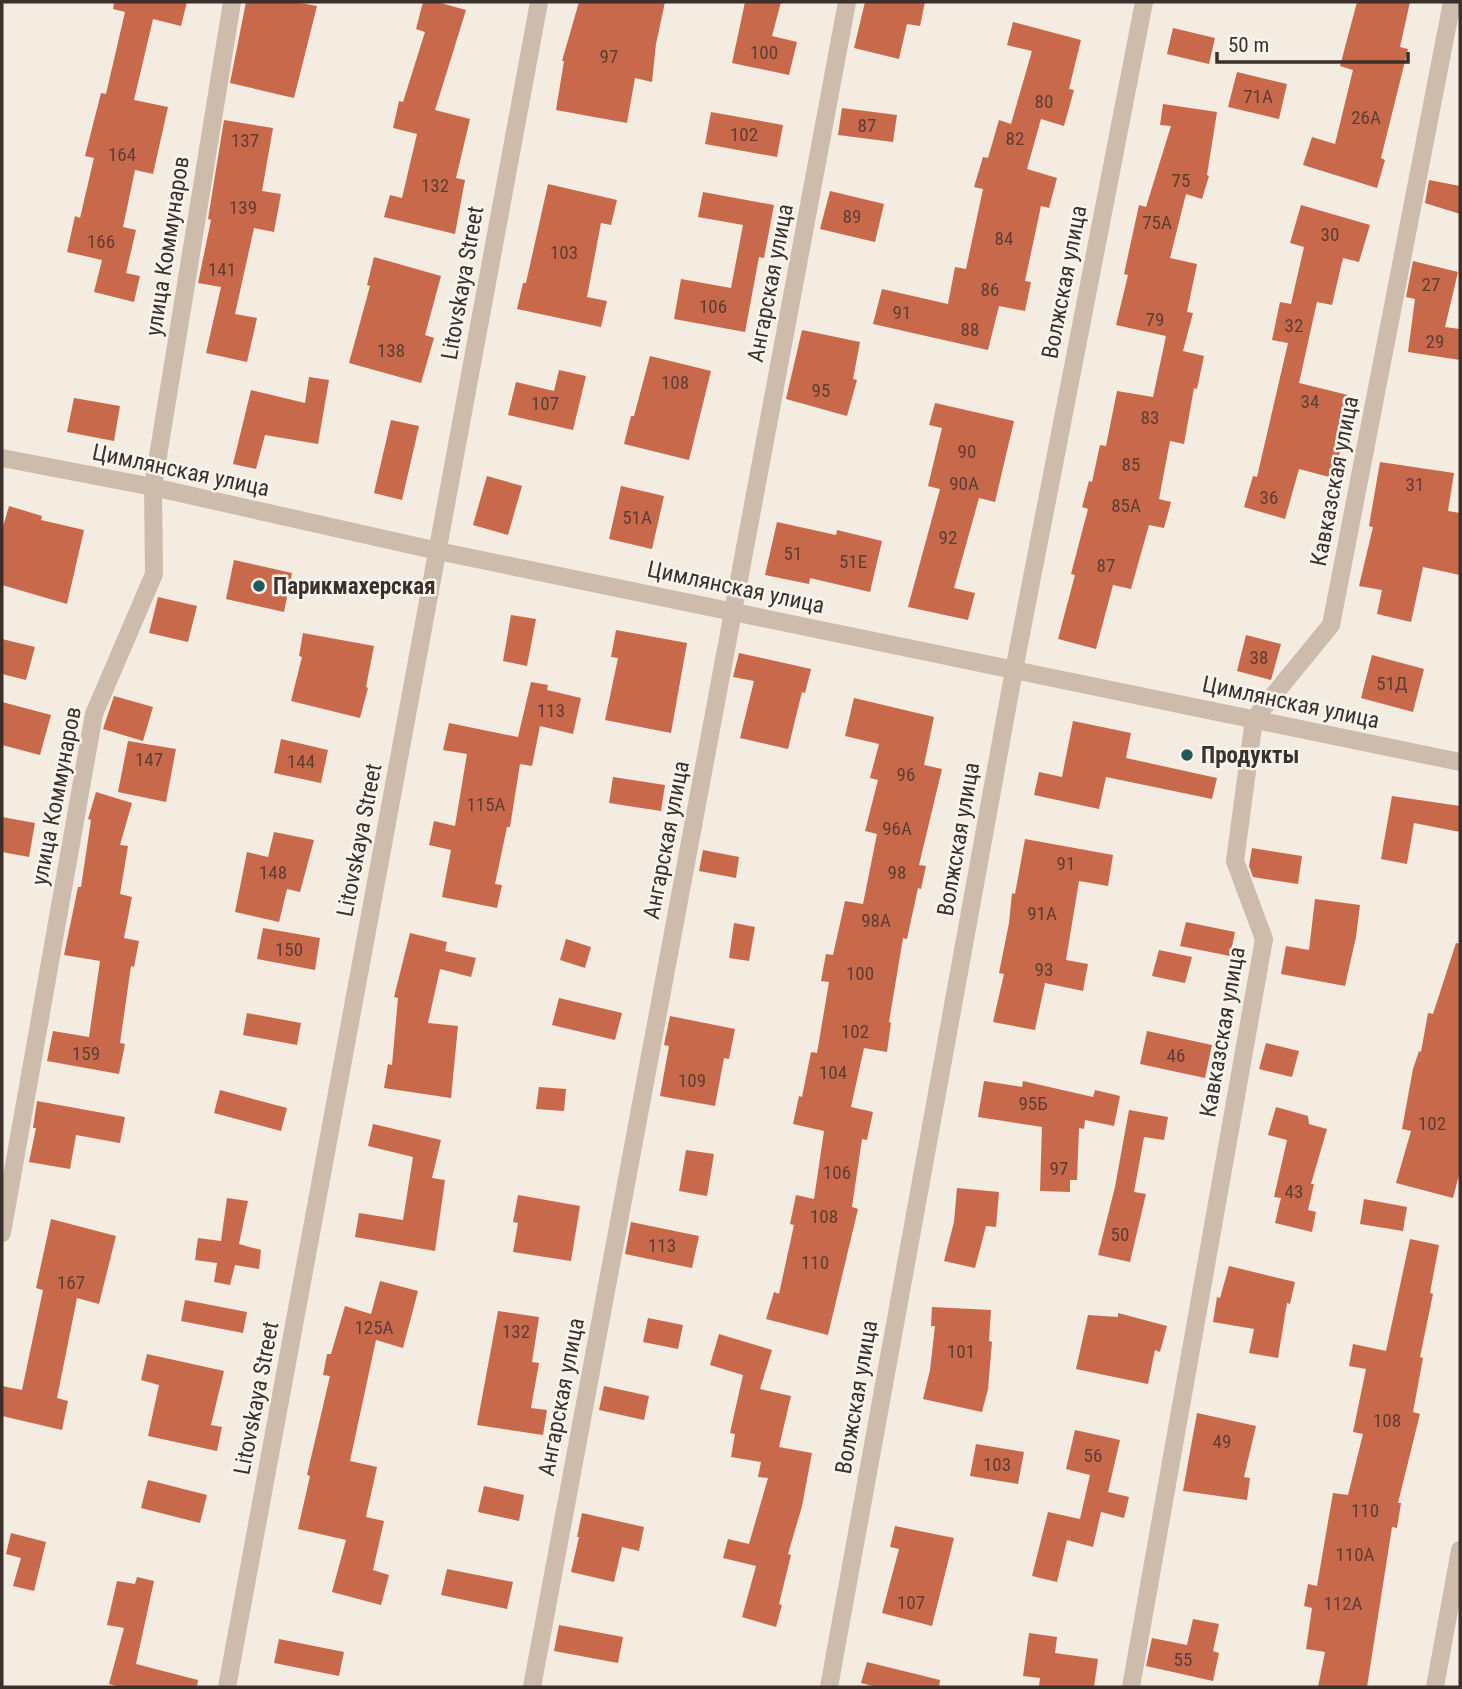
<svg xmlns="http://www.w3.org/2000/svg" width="1462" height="1689" viewBox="0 0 1462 1689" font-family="'Roboto Condensed',sans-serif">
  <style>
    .building { fill: #c8694b }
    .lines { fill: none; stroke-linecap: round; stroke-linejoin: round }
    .street { stroke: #cdbbac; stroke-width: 18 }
    .poi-dot { fill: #1f5a5e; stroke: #fbf5ee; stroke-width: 2.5 }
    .labels { text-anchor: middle; stroke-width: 5; stroke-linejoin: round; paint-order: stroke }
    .number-label { font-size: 19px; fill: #5e3e33 }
    .street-label { font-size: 23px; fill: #3b302b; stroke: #fbf5ee }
    .poi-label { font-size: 23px; font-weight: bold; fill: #3b302b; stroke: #fbf5ee; text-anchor: start }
  </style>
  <rect width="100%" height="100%" fill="#f4ebe1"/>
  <path class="building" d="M114,2H187L181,26L153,19L134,100L168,107L153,174L135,170L123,227L136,230L126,273L140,276L134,302L94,292L102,260L67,252L75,216L80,218L94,158L85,156L101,93L106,94L125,12L113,9Z
    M246,2H295L317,6L294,98L230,83Z
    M423,2H437L466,10L435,110L470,119L456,178L465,180L455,234L384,217L390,195L402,198L417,134L393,128L399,101L403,102L425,32L416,29Z
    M579,2H665L656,44L652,82L635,78L627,123L556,110L564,61H562Z
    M745,2H781L772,36L797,42L789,75L732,63Z
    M865,2H925L920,26L907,24L899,59L854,48Z
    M1357,2H1410L1400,47L1408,49L1381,158L1385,160L1377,188L1303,165L1312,137L1335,144L1353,70L1340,66Z
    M1013,22L1081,40L1069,89L1074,90L1064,126L1041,119L1027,169L1057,178L1049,208L1041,206L1025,281L1031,282L1025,311L999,306L988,350L873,324L882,289L948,304L955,267L966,269L983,189L974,187L983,157L988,158L999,120L1011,124L1032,51L1007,45Z
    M1173,28L1215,38L1209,64L1167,54Z
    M1237,72L1287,84L1279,119L1228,107Z
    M1163,104L1217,112L1207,175L1209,176L1202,199L1186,194L1170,258L1197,264L1187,312L1193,313L1183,351L1204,356L1197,389L1194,388L1184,444L1170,441L1159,499L1171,502L1164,528L1149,525L1131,589L1113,585L1096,649L1058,639L1075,575L1071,574L1088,509L1082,507L1089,481L1092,482L1100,445L1106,446L1117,391L1153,397L1166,336L1116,325L1128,275L1124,274L1139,205L1146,207L1171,126L1160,125Z
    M842,108L897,115L893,142L838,135Z
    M711,112L783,125L777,157L705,144Z
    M224,120L273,128L262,191L281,194L274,232L254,228L235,314L257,318L247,362L206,353L221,287L198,283L211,220L208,219Z
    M1429,180L1460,186V214L1425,203Z
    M548,184L617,200L611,225L601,223L587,297L607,301L601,327L517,309L523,283H526Z
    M830,191L884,204L875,242L820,229Z
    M703,192L774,205L764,258L759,257L745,332L674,319L681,279L731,288L743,225L698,217Z
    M1301,205L1370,225L1359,262L1343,258L1332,305L1317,302L1299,383L1348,395L1336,443L1342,444L1333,478L1299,469L1285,519L1244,507L1253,476L1257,477L1288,343L1272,340L1280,302L1291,304L1304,247L1290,243Z
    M374,257L441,276L425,335L434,338L421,383L349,363L370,286L367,285Z
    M1413,261L1458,272L1445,327L1460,329V360L1408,352L1415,299L1406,297Z
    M802,330L860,342L853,379L857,380L847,416L786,399Z
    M650,356L711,371L689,460L624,444L631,416H634Z
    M559,370L586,376L573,430L508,415L516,382L554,391Z
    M309,377L329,380L318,444L265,435L256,469L233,464L251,390L305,403Z
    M74,398L120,406L114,441L67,432Z
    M935,403L1014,421L995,502L979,498L954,588L975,593L968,620L908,607L940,489L928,486L942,428L929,425Z
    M391,420L419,426L402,500L374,493Z
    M1380,462L1454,473L1448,511L1460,513V575L1423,567L1411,622L1377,614L1382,590L1359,586L1373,527L1369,526Z
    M487,476L522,486L508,535L473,525Z
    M621,486L664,496L652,549L609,539Z
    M9,506L42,516L41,520L84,530L67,604L2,585V530Z
    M777,522L836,535L837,530L882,541L870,592L810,578L809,584L765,575Z
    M234,560L292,573L284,612L226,599Z
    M158,597L197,606L188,642L149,633Z
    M511,615L536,619L527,666L503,661Z
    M616,630L687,643L671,733L605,720L618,658L611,657Z
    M303,633L374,646L366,687L368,688L360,718L291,701L302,657L299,656Z
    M1246,635L1281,644L1271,680L1237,671Z
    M2,639L35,647L26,680L2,674Z
    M739,653L811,669L805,693L802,692L788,749L740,738L754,681L733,677Z
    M1372,655L1424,669L1413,712L1361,698Z
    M531,682L548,685L547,690L581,698L573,734L540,726L532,766L520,764L510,827H507L495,884L502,885L497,908L442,897L451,850L429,845L434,821L455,826L467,754L443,750L449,723L518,737Z
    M114,696L153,707L143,741L103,729Z
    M854,698L934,717L924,765L942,769L919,865L926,866L921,889L918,888L907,939L903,938L889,1022L891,1023L887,1052L864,1048L851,1107L873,1112L867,1140L862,1139L852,1207L858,1209L828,1335L766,1319L774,1292L779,1294L794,1225L790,1224L796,1195L814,1199L824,1131L793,1124L799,1096L802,1097L811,1052L817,1053L829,982L821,981L826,954L833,955L845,901L863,904L877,834L865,831L878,780L870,778L879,744L845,736Z
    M2,702L51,715L40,755L2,745Z
    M1073,721L1131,733L1126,758L1217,778L1212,799L1106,777L1099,809L1034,795L1039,772L1062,777Z
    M281,739L328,750L321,783L274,773Z
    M128,741L176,749L166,802L118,792Z
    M613,777L665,785L661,811L609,803Z
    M96,792L132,803L120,845L128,846L120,894L132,897L124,938L139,941L134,967L131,966L120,1043L125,1044L119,1074L47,1061L53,1031L89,1037L100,961L64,955L78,887H81L91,820L88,819Z
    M1392,796L1460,806V832L1414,823L1407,864L1381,859Z
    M2,817L35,823L29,857L2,852Z
    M274,832L314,840L300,892L287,889L279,922L235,912L247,852L268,857Z
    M1025,839L1113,855L1108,886L1079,881L1066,960L1088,964L1083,991L1045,983L1035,1030L993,1022L1004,974L999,973L1009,923L1012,893L1015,894Z
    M1252,848L1302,856L1298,884L1253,877L1249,866Z
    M703,850L739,857L736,878L699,871Z
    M1315,899L1360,905L1356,937L1345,986L1281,974L1286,946L1309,950Z
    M1186,922L1235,932L1230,956L1180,946Z
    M734,923L755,927L749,961L729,958Z
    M263,928L320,938L315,970L257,959Z
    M410,933L447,942L445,951L476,958L471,977L440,969L428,1023L458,1026L451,1098L384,1088L388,1064L392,1065L398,998L394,997Z
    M566,939L591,947L585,968L560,960Z
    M1456,943L1460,944V1171L1453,1198L1396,1183L1411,1131L1402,1129L1413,1069L1419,1051L1421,1052L1428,1013L1433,1014Z
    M1159,950L1192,957L1185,983L1152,976Z
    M559,998L622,1013L615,1040L552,1025Z
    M247,1013L301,1023L297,1045L243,1035Z
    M670,1016L735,1029L729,1059L724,1058L715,1106L660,1096L669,1046L664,1045Z
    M1147,1031L1212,1045L1205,1078L1140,1064Z
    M1266,1043L1299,1051L1292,1077L1259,1069Z
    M984,1081L1022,1087L1023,1081L1093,1097L1095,1090L1120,1096L1114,1126L1085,1120L1084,1129L1079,1128L1077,1180H1070V1192L1040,1191L1042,1127L978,1117Z
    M539,1087L566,1089L564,1111L536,1109Z
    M220,1090L287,1108L281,1131L214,1113Z
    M37,1101L125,1117L120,1143L76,1135L70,1169L29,1162L36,1128H33Z
    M1276,1107L1308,1116L1309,1124L1327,1129L1311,1184H1314L1308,1210L1316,1212L1312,1232L1275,1223L1281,1198L1274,1197L1287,1140L1268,1135Z
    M1129,1110L1168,1117L1164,1140L1144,1137L1134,1192L1146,1194L1130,1262L1098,1255L1115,1187Z
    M373,1124L441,1140L432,1178L445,1180L435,1251L355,1237L359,1213L403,1220L413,1157L368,1146Z
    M686,1150L714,1154L707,1196L679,1191Z
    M957,1188L999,1192L996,1227L986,1226L975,1268L944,1261L954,1222Z
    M518,1195L580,1206L571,1261L513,1252L518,1223L513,1222Z
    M227,1198L248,1201L239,1244L261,1250L259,1269L235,1265L230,1285L214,1282L217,1263L195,1260L198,1238L221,1241Z
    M1364,1199L1407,1207L1403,1231L1360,1224Z
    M51,1219L116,1236L99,1304L77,1298L57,1398L68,1401L62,1430L2,1416V1386L22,1390L43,1290L36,1288Z
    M631,1222L699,1236L692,1268L625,1254Z
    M1410,1239L1439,1245L1430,1293L1433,1294L1420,1357L1423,1358L1413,1412L1420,1414L1398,1503H1401L1397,1528L1392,1527L1367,1687H1318L1325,1652L1306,1649L1312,1608L1304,1606L1308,1584L1317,1586L1333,1493L1348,1495L1363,1434L1353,1432L1366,1369L1349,1366L1353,1344L1386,1351Z
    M1229,1266L1295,1282L1290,1304L1287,1303L1278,1358L1249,1353L1254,1329L1213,1322L1217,1297L1220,1298Z
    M380,1281L418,1291L403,1348L376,1340L350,1461L377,1467L366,1517L384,1521L373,1570L389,1575L381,1605L332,1592L346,1540L298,1529L310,1476L307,1475L330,1376L323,1375L327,1354H331L345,1306L371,1314Z
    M185,1300L247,1312L243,1333L181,1321Z
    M932,1307L991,1310L989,1341L992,1342L988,1389L982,1412L923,1399L930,1370L935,1326H931Z
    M498,1311L539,1317L532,1362L539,1363L531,1408L547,1410L543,1435L477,1425Z
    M1118,1313L1167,1326L1160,1352L1155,1350L1148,1384L1076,1369L1088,1315L1118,1317Z
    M648,1318L683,1325L678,1349L643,1342Z
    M719,1334L772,1350L760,1389L791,1396L779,1447L812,1453L802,1506L788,1554L791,1555L779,1604L782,1605L776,1627L742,1617L756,1566L723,1558L728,1539L749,1544L768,1478L758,1477L761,1462L731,1457L735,1434L730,1433L743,1375L710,1365Z
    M147,1354L224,1371L211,1425L222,1427L217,1451L148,1436L159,1385L141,1380Z
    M604,1386L649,1396L644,1420L599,1410Z
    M1197,1413L1256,1426L1244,1477L1250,1478L1247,1500L1183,1491Z
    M1075,1430L1120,1440L1108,1492L1129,1497L1124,1518L1101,1512L1093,1547L1067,1540L1057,1582L1032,1576L1048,1512L1080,1519L1090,1475L1066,1469Z
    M976,1444L1024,1452L1018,1484L970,1476Z
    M148,1480L207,1495L200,1523L141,1508Z
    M484,1486L524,1495L519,1521L478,1512Z
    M582,1513L644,1527L639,1551L622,1547L614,1582L571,1572L579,1537H577Z
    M895,1526L954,1538L932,1626L882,1613L899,1549L890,1547Z
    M11,1533L46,1542L34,1591L13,1586L21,1558L6,1554Z
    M447,1569L513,1582L507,1609L441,1595Z
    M137,1577L154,1581L136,1664L198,1680L197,1687H121L109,1684L124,1628L107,1625L117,1581L135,1584Z
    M1193,1619L1219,1624L1213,1651L1219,1653L1213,1681L1146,1666L1152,1638L1187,1645Z
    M559,1625L623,1637L618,1663L554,1651Z
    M1029,1633L1057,1637L1055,1653L1098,1659L1094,1687H1039L1040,1678L1023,1676Z
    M279,1639L344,1652L339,1676L274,1663Z
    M867,1662L940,1680L939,1687H877L861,1683Z"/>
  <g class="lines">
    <path class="street" d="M2,458L153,487L438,551L1460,762
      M2,1233L94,714L154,574L153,487L232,2
      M227,1687L539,2
      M532,1687L847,2
      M829,1687L1014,670L1144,2
      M1131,1687L1264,939L1235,861L1254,719L1331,625L1452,2
      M1435,1687L1460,1550"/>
  </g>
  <g class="poi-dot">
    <circle cx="259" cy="586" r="7"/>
    <circle cx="1187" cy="755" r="7"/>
  </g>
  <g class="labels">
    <g class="number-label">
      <text x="764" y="59">100</text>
      <text x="609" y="63">97</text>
      <text x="1258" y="103">71А</text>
      <text x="1044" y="108">80</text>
      <text x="1366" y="124">26А</text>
      <text x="867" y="132">87</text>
      <text x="744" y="141">102</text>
      <text x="1015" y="145">82</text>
      <text x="245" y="147">137</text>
      <text x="122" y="161">164</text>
      <text x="1181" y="187">75</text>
      <text x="435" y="192">132</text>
      <text x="243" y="214">139</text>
      <text x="852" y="223">89</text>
      <text x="1157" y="229">75А</text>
      <text x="1330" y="241">30</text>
      <text x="1004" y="245">84</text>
      <text x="101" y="248">166</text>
      <text x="564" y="259">103</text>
      <text x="222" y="276">141</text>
      <text x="1431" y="291">27</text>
      <text x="990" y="296">86</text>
      <text x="713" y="313">106</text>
      <text x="902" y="319">91</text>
      <text x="1155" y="326">79</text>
      <text x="1294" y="332">32</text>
      <text x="970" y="336">88</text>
      <text x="1435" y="348">29</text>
      <text x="391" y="357">138</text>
      <text x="675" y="389">108</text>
      <text x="821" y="397">95</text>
      <text x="1310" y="408">34</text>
      <text x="545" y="410">107</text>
      <text x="1150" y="424">83</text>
      <text x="967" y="458">90</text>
      <text x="1131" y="471">85</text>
      <text x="964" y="490">90А</text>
      <text x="1415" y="491">31</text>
      <text x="1269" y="504">36</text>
      <text x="1126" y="512">85А</text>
      <text x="637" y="524">51А</text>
      <text x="948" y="544">92</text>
      <text x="793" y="560">51</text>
      <text x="853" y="568">51Е</text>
      <text x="1106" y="572">87</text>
      <text x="1259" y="664">38</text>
      <text x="1392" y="690">51Д</text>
      <text x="551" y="717">113</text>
      <text x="149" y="766">147</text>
      <text x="301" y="768">144</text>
      <text x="906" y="781">96</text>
      <text x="486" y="811">115А</text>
      <text x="897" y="835">96А</text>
      <text x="1066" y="870">91</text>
      <text x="273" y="879">148</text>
      <text x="897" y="879">98</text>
      <text x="1042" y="920">91А</text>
      <text x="876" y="927">98А</text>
      <text x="289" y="956">150</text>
      <text x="1044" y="976">93</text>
      <text x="860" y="980">100</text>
      <text x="855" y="1038">102</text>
      <text x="86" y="1060">159</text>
      <text x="1176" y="1062">46</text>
      <text x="833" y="1079">104</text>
      <text x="692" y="1087">109</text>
      <text x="1033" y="1110">95Б</text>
      <text x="1432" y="1130">102</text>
      <text x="1059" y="1175">97</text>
      <text x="837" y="1179">106</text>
      <text x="1294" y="1198">43</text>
      <text x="824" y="1223">108</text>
      <text x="1120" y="1241">50</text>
      <text x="662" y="1252">113</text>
      <text x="815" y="1269">110</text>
      <text x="71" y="1289">167</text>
      <text x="374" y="1334">125А</text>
      <text x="516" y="1338">132</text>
      <text x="961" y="1358">101</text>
      <text x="1387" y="1427">108</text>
      <text x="1222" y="1448">49</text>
      <text x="1093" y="1462">56</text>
      <text x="997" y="1471">103</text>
      <text x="1365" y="1517">110</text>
      <text x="1355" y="1561">110А</text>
      <text x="911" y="1609">107</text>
      <text x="1343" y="1610">112А</text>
      <text x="1183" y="1666">55</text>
    </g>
    <g class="street-label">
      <text transform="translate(167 246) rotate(-81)" y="8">улица Коммунаров</text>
      <text transform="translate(1064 282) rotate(-79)" y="8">Волжская улица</text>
      <text transform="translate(462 283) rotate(-80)" y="8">Litovskaya Street</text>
      <text transform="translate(770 283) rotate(-79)" y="8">Ангарская улица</text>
      <text transform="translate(181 470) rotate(12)" y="8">Цимлянская улица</text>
      <text transform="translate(1334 481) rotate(-79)" y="8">Кавказская улица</text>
      <text transform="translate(736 587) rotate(12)" y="8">Цимлянская улица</text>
      <text transform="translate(1291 702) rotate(12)" y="8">Цимлянская улица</text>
      <text transform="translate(56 796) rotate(-79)" y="8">улица Коммунаров</text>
      <text transform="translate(958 839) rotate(-80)" y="8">Волжская улица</text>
      <text transform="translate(359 840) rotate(-79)" y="8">Litovskaya Street</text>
      <text transform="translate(666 840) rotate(-79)" y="8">Ангарская улица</text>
      <text transform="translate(1222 1032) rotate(-80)" y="8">Кавказская улица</text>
      <text transform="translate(561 1397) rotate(-79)" y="8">Ангарская улица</text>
      <text transform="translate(856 1397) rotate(-80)" y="8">Волжская улица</text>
      <text transform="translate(256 1398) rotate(-79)" y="8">Litovskaya Street</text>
    </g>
    <g class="poi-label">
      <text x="273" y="594">Парикмахерская</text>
      <text x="1201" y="763">Продукты</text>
    </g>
  </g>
  <rect width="1462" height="1689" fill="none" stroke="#3b302b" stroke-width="7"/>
  <path d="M1217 52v10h191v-10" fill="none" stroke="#3b302b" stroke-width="3.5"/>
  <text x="1228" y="52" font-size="21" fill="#3b302b" stroke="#fbf5ee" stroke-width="5" paint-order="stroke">50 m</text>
</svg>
